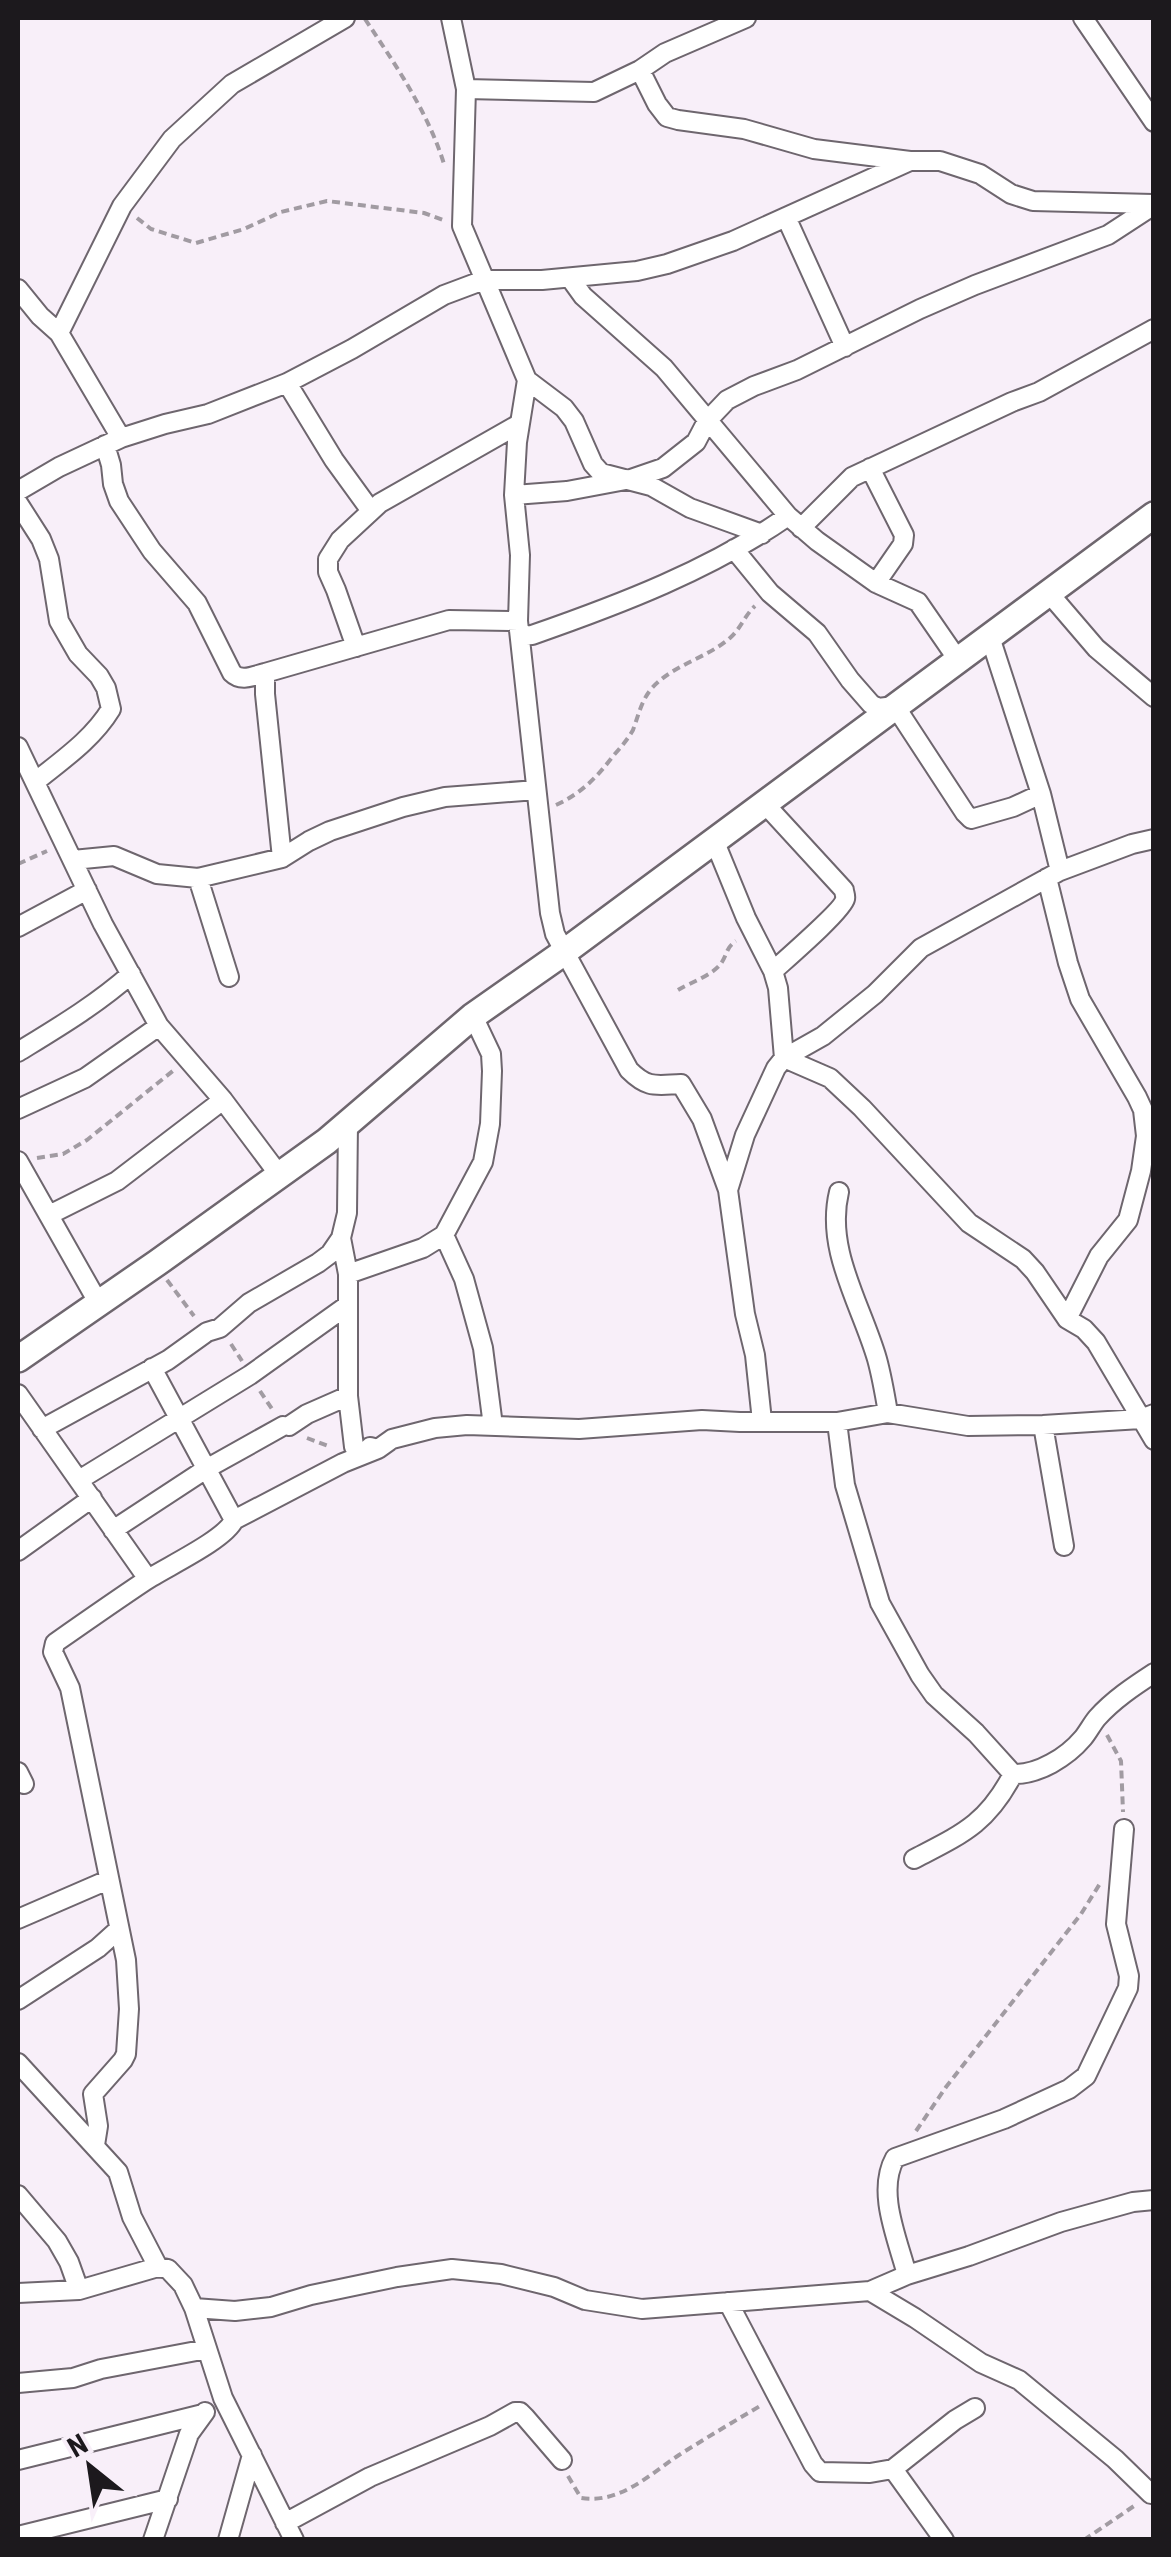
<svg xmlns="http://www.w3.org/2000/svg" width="1171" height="2557" viewBox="0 0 1171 2557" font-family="'Roboto Condensed',sans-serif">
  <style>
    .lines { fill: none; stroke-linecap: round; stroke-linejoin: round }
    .street-casing { stroke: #6e666e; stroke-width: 22 }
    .secondary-casing { stroke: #6e666e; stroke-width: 30 }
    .path { stroke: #a19ba2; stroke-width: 4; stroke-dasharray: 8 5; stroke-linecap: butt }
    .street { stroke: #fff; stroke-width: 18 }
    .secondary { stroke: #fff; stroke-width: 25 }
  </style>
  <rect width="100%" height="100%" fill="#f8eff9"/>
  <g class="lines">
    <defs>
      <path id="street" d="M451,18L466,89L462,226L527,380L517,442L514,495L520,555L518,621L550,913L555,934L629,1070C648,1089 656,1085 681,1084L702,1119L728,1190
        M1083,18L1154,122
        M640,70L657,104L667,117L678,120L744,129L814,149L910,161H940L980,174L1011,194L1033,201L1153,204
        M466,89L594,92L640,70L665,53L746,18
        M786,217L845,347
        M570,278L583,296L664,368L788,516L817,541L876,583L918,602L958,660
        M18,289L40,316L59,333L121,438
        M59,333L122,206L172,139L232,84L345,18
        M527,380L564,408L574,421L593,464L601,473L651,486L690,508L762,534
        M287,383L334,460L371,511
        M105,445L111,465L113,484L119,501L152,551L197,603L232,673C241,682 253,676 265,673L449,620L518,621
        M870,468L904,535L903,544L876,583
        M18,491L59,467L121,438L165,424L208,414L287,383L352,349L444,295L484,280H542L637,271L667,264L733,241L910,161
        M514,495L567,491L631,479L663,468L696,442L707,421L727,400L754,386L797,370L920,309L975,285L1108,235L1154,205
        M18,503L41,539L49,559L59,621L78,654L99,676L106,688L111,709C92,740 62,760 35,782
        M801,528L852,477L1012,402L1039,392L1154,329
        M734,549L770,593L817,633L850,680L871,704L878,708L895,706L965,813L971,819L1013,807L1041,794
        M1048,592L1096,648L1154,697
        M520,636L532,635C621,604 710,570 788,516
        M990,637L1041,794L1060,871
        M356,647L336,590L328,572V559L340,540L380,503L519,424
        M265,673V694L282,858
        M18,747L103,924L159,1026L223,1100L280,1176
        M764,803L844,890C844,893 846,896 845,899C843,910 785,960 773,971
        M714,840L746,918L773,971L778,988L784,1058
        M73,860L114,856L157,874L198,878L282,858L309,841L330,831L403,807L445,797L536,790
        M198,878L229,977
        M1047,878L1068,963L1080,999L1137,1097L1143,1110L1146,1136L1141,1171L1128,1220L1099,1256L1067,1319
        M18,927L87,890
        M18,1052C57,1028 96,1005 131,974
        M784,1058L830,1078L862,1108L969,1223L1023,1259L1035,1272L1067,1319L1084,1329L1096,1342L1154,1440
        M18,1109L85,1078L159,1026
        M348,1123L347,1213L341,1238L348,1274V1396L354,1447
        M18,1161L99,1304
        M839,1192C825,1250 861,1304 877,1359C882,1377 885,1395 888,1413
        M49,1215L117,1181L223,1100
        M444,1235L464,1279L483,1348L493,1426
        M348,1274L423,1248L444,1235L483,1162L490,1124L492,1071L491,1054L473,1016
        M152,1368L234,1520
        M18,1394L148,1579
        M762,1421L755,1355L745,1314L728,1190L745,1135L776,1068L784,1058L823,1036L875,994L921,948L1060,871L1132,844L1154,839
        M837,1422L845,1485L880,1603L920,1675L934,1695L976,1733L1013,1774C1038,1775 1067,1757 1083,1738C1088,1732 1092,1724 1097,1718C1113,1700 1134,1686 1154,1673
        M1043,1425L1064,1546
        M289,1426L307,1414L348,1396
        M42,1429L168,1360L207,1332L220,1328L249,1303L318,1263L330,1254L341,1238
        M370,1447L378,1449L392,1439L435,1428L467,1425L579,1429L702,1420L740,1422H837L888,1413L968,1426L1043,1425L1141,1419L1154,1414
        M79,1480L250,1375L348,1305
        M113,1530L206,1469L283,1426
        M18,1551L92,1498
        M18,1772L24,1784
        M914,1859C962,1834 987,1824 1013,1774
        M18,1919L108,1880
        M18,2000L98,1948L118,1930
        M18,2063L118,2172L132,2217L158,2267
        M95,2145L98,2126L93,2094L123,2060L126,2054L129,2009L126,1960L70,1688L53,1652L55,1643C85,1622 115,1601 145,1581C166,1567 225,1540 234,1520L343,1463L378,1449
        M18,2195L57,2241L69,2262L79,2290
        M907,2275C898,2240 876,2192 895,2158L1004,2119L1069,2089L1086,2076L1128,1988L1129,1976L1116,1924L1124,1829
        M870,2291L915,2318L981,2363L1019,2380L1115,2459L1151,2494
        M18,2293L79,2290L158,2267L168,2269L183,2285L194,2308L223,2398L294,2540
        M728,2302L813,2464L820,2472L870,2473L893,2469L955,2420L975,2408
        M194,2308L235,2311L271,2307L311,2295L397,2277L452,2269L501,2274L554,2287L585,2300L642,2309L870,2291L907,2275L969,2256L1061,2222L1133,2202L1154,2200
        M18,2383L73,2378L101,2369L207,2349
        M18,2460L203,2414
        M893,2469L944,2540
        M285,2523L370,2477L490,2426L515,2412H520L525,2417L562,2460
        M18,2536L168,2499
        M153,2540L189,2434L205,2412
        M228,2540L252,2455"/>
      <path id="secondary" d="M18,1359L157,1263L327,1141L473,1016L563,953L1154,515"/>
    </defs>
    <use href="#street" class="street-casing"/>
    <use href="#secondary" class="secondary-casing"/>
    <path class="path" d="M365,19C395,64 428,112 444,164
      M137,218L151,229L196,243L244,229L281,212L327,201L424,213L443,220
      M556,805C582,793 597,777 614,755C621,747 628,739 633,730C639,714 641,701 652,688C674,664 708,658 731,637C741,628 745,615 755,606
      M18,864L47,851
      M678,990C691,982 714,975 722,962C728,952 726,948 736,941
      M37,1158L63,1154L87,1140L174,1070
      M167,1280L194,1316
      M231,1344L242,1361
      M260,1391L274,1412
      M307,1438L331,1447
      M1107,1735L1121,1761L1123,1812
      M916,2131L946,2087L1081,1914L1101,1882
      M568,2476L581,2498C620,2504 649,2475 679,2455C706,2438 733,2422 760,2406
      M1084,2540L1134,2506"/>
    <use href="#street" class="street"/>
    <use href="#secondary" class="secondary"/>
  </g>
  <rect width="1171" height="2557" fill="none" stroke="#1c191d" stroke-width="40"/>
  <g transform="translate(90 2467) rotate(330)" stroke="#f8eff9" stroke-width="8" paint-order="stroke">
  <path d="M0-8L18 38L0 25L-18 38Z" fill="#1c191d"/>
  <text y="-15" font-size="28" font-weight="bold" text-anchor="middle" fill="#1c191d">N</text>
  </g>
</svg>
